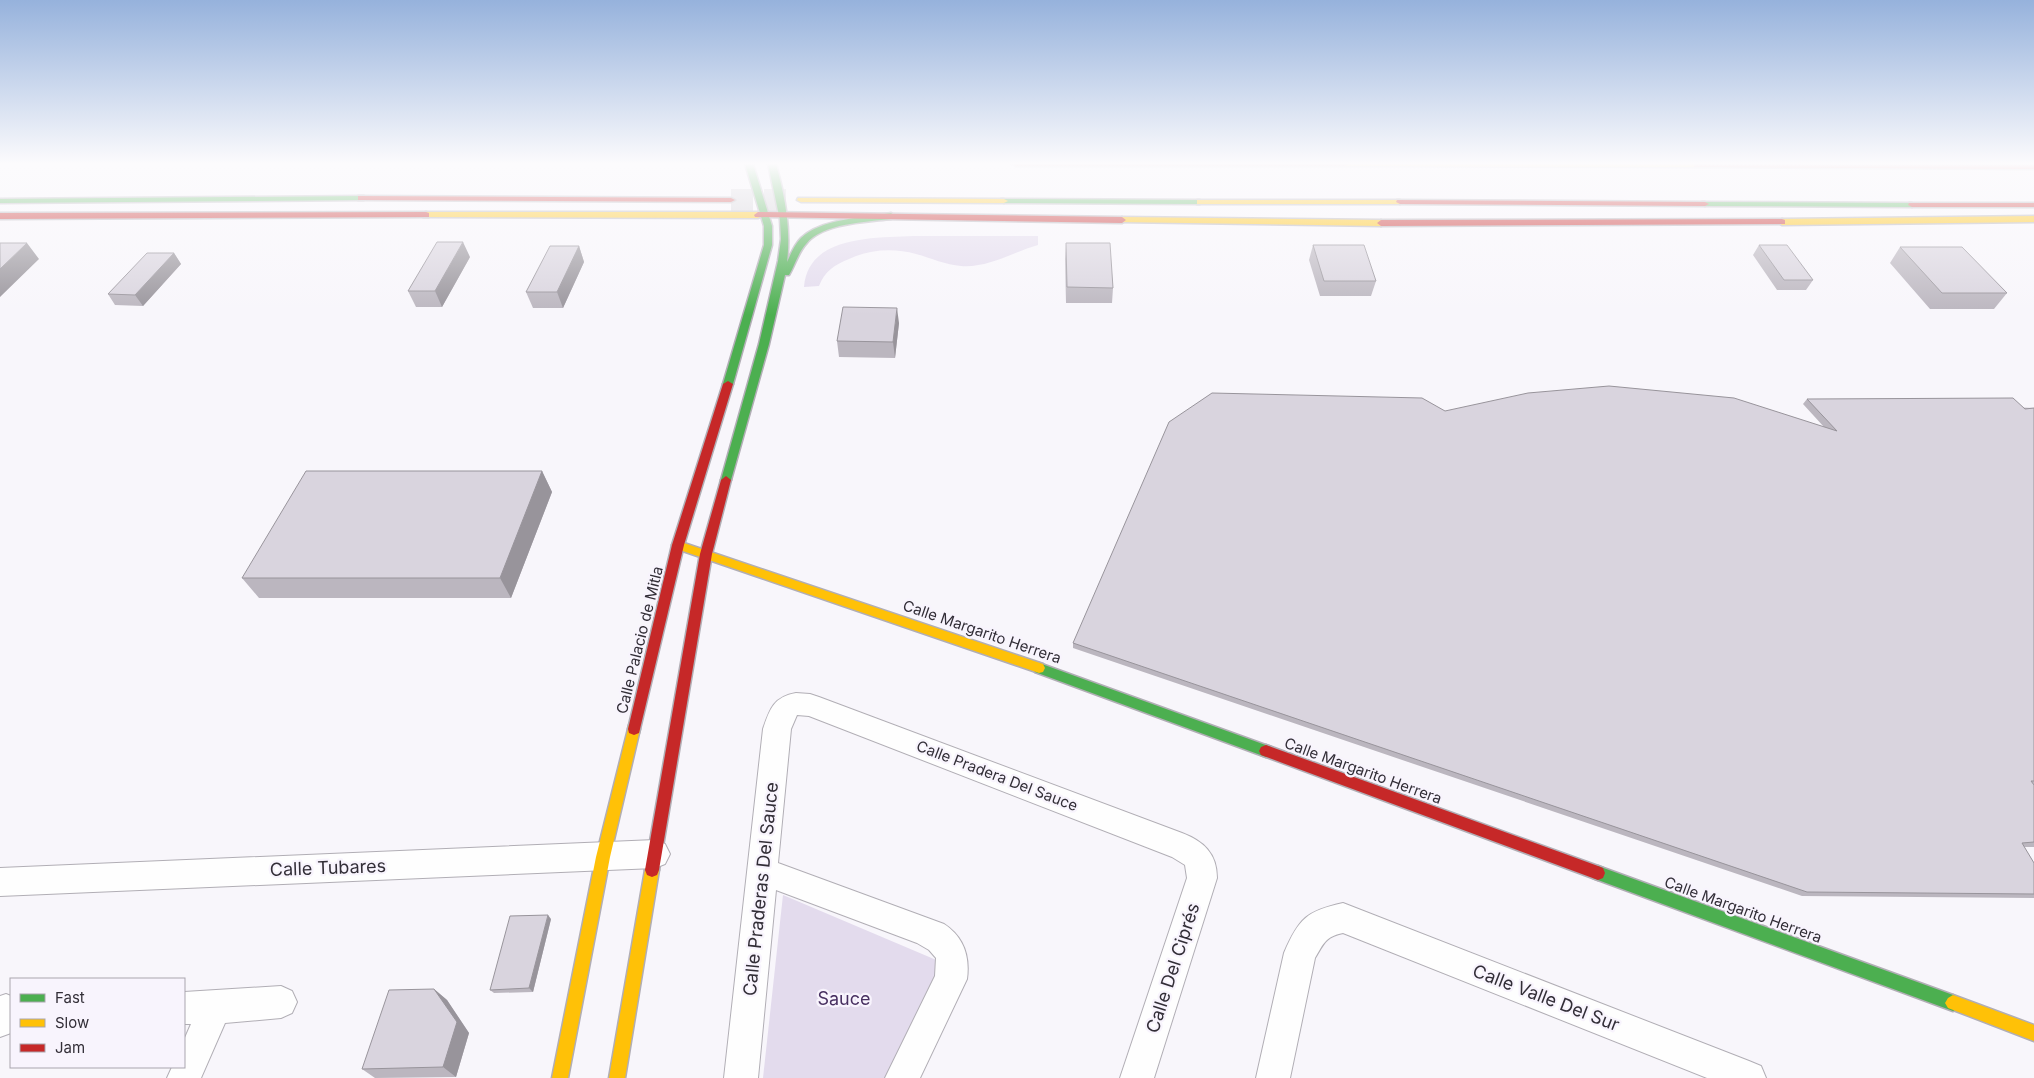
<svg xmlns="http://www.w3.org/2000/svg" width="2034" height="1078" viewBox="0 0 2034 1078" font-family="Inter,sans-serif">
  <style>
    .green { fill: #e3dbed }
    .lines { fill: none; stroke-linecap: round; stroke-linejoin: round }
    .highway-tunnel { stroke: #d0ced4; stroke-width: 22; stroke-dasharray: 22 11; stroke-linecap: butt }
    .street-casing { stroke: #b1aeb5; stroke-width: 2 }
    .fast-casing { stroke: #b1aeb5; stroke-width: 3 }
    .slow-casing { stroke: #b1aeb5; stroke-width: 3 }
    .jam-casing { stroke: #b1aeb5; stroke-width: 3 }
    .street { fill: #fefefe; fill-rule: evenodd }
    .fast { fill: #4caf50; fill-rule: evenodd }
    .slow { fill: #ffc107; fill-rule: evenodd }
    .jam { fill: #c62828; fill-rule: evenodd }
    .wall { fill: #bbb6bf }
    .shaded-wall { fill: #98949b }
    .building { fill: #d9d4de; stroke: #98949b }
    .labels { text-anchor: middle; stroke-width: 4.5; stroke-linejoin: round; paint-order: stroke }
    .street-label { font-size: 15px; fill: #322e37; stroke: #f8f4fd }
    .near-street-label { font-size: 18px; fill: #322e37; stroke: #f8f4fd }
    .near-park-label { font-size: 18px; fill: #483061; stroke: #f8f4fd }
  </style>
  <rect width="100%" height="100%" fill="#f8f6fb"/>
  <path class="green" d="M913,236H1038V245C1013,252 989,268 961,266C946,265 931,258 916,254C894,248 870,249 849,259C834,265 825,271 819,286L804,287C808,235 875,238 913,236Z
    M783,895L941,962L886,1078H763Z"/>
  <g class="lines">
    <path class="highway-tunnel" d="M731,200H787"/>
    <defs>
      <path id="street" d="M796,693L810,694L819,697L1182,833C1203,841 1217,853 1217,878L1154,1078H1120L1187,878L1185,865L1172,857L809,716L797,715L791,729L778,863L944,924C964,937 970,957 967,979L920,1078H885L935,976L936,958L929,950L917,943L776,890L758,1078H724L763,729C770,708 774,697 796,693Z
        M655,840L665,844L670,854L665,864L655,868L0,896V868Z
        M1343,903L1749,1061L1761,1066L1766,1078H1707L1343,933C1325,937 1324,943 1315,958L1290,1078H1256L1284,953C1299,918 1307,911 1343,903Z
        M281,986L292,991L297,1002L292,1013L281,1018L225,1023L201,1078H167L172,1067H184V1040L191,1024H184V992Z
        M6,994L11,996V1033L0,1037V996Z"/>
      <path id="fast" d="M745,164H753L772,226V245L733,384L728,387L723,384L764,245V226Z
        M768,164H776C785,197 791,228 787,262C791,254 794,245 801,238C820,219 865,217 891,213L895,216L891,219C867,222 822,223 806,244C798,253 795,265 789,275H785L769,344L731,480L726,484L721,480L759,344L778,261L781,239L780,220Z
        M361,196H364V200L0,203V199Z
        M1001,199L1200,200L1204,202L1200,204L1004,203L1000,201Z
        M1702,202L1912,203L1916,205L1912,207L1705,206L1701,204Z
        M1039,663L1271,747L1273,751L1271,755L1266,757L1035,672L1033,668L1035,664Z
        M1598,866L1953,995L1958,998L1961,1003L1958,1008L1953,1011L1598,880L1593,878L1591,873L1593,868Z"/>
      <path id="slow" d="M1341,164H1700L1701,165L1697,167L1345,166Z
        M798,198L1004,199L1008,201L1004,203L801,202L797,200Z
        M1197,200H1400L1404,202L1400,204H1197Z
        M426,212H758L762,215L758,218L423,217V213Z
        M2034,216V222L1782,225L1778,222L1782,219Z
        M1122,217L1381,220L1385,223L1381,226L1119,222L1118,220Z
        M678,541L1043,664L1045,668L1043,672L1039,673L674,548L672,545L674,542Z
        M634,723L639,725L640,729L610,857L568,1078H552L596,857L629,725Z
        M652,863L657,865L659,870L625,1078H609L645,870L647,865Z
        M1953,995L2034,1025V1041L1948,1008L1945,1003L1948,998Z"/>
      <path id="jam" d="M1012,164H1349L1345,166H1016Z
        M1694,164L2034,165V169L1697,167H1694Z
        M358,196L731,198L735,200L731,202L361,200H358Z
        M1397,200L1705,202L1709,204L1705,206L1400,204L1396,202Z
        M1909,203H2034V207H1912L1908,205Z
        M426,212L429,213V217L0,219V213Z
        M758,212L1122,217L1126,220L1122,223L755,217L754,215Z
        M1782,219L1785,220V224L1381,226L1377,223L1381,220Z
        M728,381L733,384L684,545L640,729L639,733L634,735L629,733L628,729L672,545L723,384Z
        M726,476L731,480L712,554L659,870L657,875L652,877L647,875L645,870L700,554L721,480Z
        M1266,745L1598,866L1603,868L1605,873L1603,878L1598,880L1261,755L1259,751L1261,747Z"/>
    </defs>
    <use href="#street" class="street-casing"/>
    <use href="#fast" class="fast-casing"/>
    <use href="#slow" class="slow-casing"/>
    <use href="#jam" class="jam-casing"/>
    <use href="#street" class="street"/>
    <use href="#fast" class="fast"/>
    <use href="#slow" class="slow"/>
    <use href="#jam" class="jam"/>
  </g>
  <path class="wall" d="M1066,243L1113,288L1112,303H1066L1065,259Z
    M1313,245L1376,281L1371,296H1320L1309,260Z
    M1759,245L1813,280L1806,290H1777L1753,255Z
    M579,246L584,262L563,308H533L526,292Z
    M1900,247L2007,293L1994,309H1930L1890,263Z
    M174,253L181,264L143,306L115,305L108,294Z
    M470,257L442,307H416L408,291Z
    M899,323L895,358L839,357L837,341Z
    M1807,399L2034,408V847H2024L2034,863V898L1802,896L1073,648V643L1445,411L1824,427L1803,404Z
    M542,471L552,492L511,598H259L242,578Z
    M551,919L533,992L494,993L490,990Z
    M434,989L447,1000L469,1033L456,1077L375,1078L362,1069Z"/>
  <path class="shaded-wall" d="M463,242L470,257L442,307L435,291Z
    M27,243L39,259L0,297V269Z
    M579,246L584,262L563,308L557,292Z
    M174,253L181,264L143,306L135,295Z
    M897,308L899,323L895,358L893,342Z
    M542,471L552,492L511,598L500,578Z
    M548,915L551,919L533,992L529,988Z
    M434,989L447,1000L469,1033L456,1077L443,1067Z"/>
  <path class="building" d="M437,242H463L435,291H408Z
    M0,243H27L0,269Z
    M1066,243H1110L1113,288L1067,287Z
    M1313,245H1364L1376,281H1324Z
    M1759,245H1787L1813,280H1784Z
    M550,246H579L557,292H526Z
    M1900,247H1962L2007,293H1942Z
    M147,253H174L135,295L108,294Z
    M843,307L897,308L893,342L837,341Z
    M1609,386L1734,398L1837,431L1807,399L2013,398L2025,409L2034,408V781H2031L2034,785V842L2022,843L2034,863V894L1807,892L1073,643L1169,422L1212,393L1422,398L1445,411L1528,393Z
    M306,471H542L500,578H242Z
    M548,915L529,988L490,990L510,916Z
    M434,989L457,1022L443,1067L362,1069L389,990Z"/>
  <linearGradient id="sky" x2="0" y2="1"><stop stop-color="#96b2dc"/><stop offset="0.52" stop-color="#fcfbfd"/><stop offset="1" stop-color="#fcfbfd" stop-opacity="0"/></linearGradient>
  <rect width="2034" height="315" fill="url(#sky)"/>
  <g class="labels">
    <g class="street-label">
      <text transform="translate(982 632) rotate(19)" y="5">Calle Margarito Herrera</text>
      <text transform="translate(640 640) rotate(-76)" y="5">Calle Palacio de Mitla</text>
      <text transform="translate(1363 771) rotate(20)" y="5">Calle Margarito Herrera</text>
      <text transform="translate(997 776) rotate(21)" y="5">Calle Pradera Del Sauce</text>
      <text transform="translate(1743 910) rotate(20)" y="5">Calle Margarito Herrera</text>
    </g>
    <g class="near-street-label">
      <text transform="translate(328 868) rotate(-2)" y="6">Calle Tubares</text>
      <text transform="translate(761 889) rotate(-84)" y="6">Calle Praderas Del Sauce</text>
      <text transform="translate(1173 968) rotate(-72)" y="6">Calle Del Ciprés</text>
      <text transform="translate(1546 998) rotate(21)" y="6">Calle Valle Del Sur</text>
    </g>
    <g class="near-park-label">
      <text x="844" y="1005">Sauce</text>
    </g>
  </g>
  <rect x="10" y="978" width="175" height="90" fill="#f8f4fd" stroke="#a9a5ae"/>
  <rect x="20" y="994" width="25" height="8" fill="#4caf50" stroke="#a9a5ae"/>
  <text x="55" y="1003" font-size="15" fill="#322e37">Fast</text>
  <rect x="20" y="1019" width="25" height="8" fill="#ffc107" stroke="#a9a5ae"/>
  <text x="55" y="1028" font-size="15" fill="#322e37">Slow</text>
  <rect x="20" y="1044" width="25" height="8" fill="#c62828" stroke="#a9a5ae"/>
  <text x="55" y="1053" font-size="15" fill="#322e37">Jam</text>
</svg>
